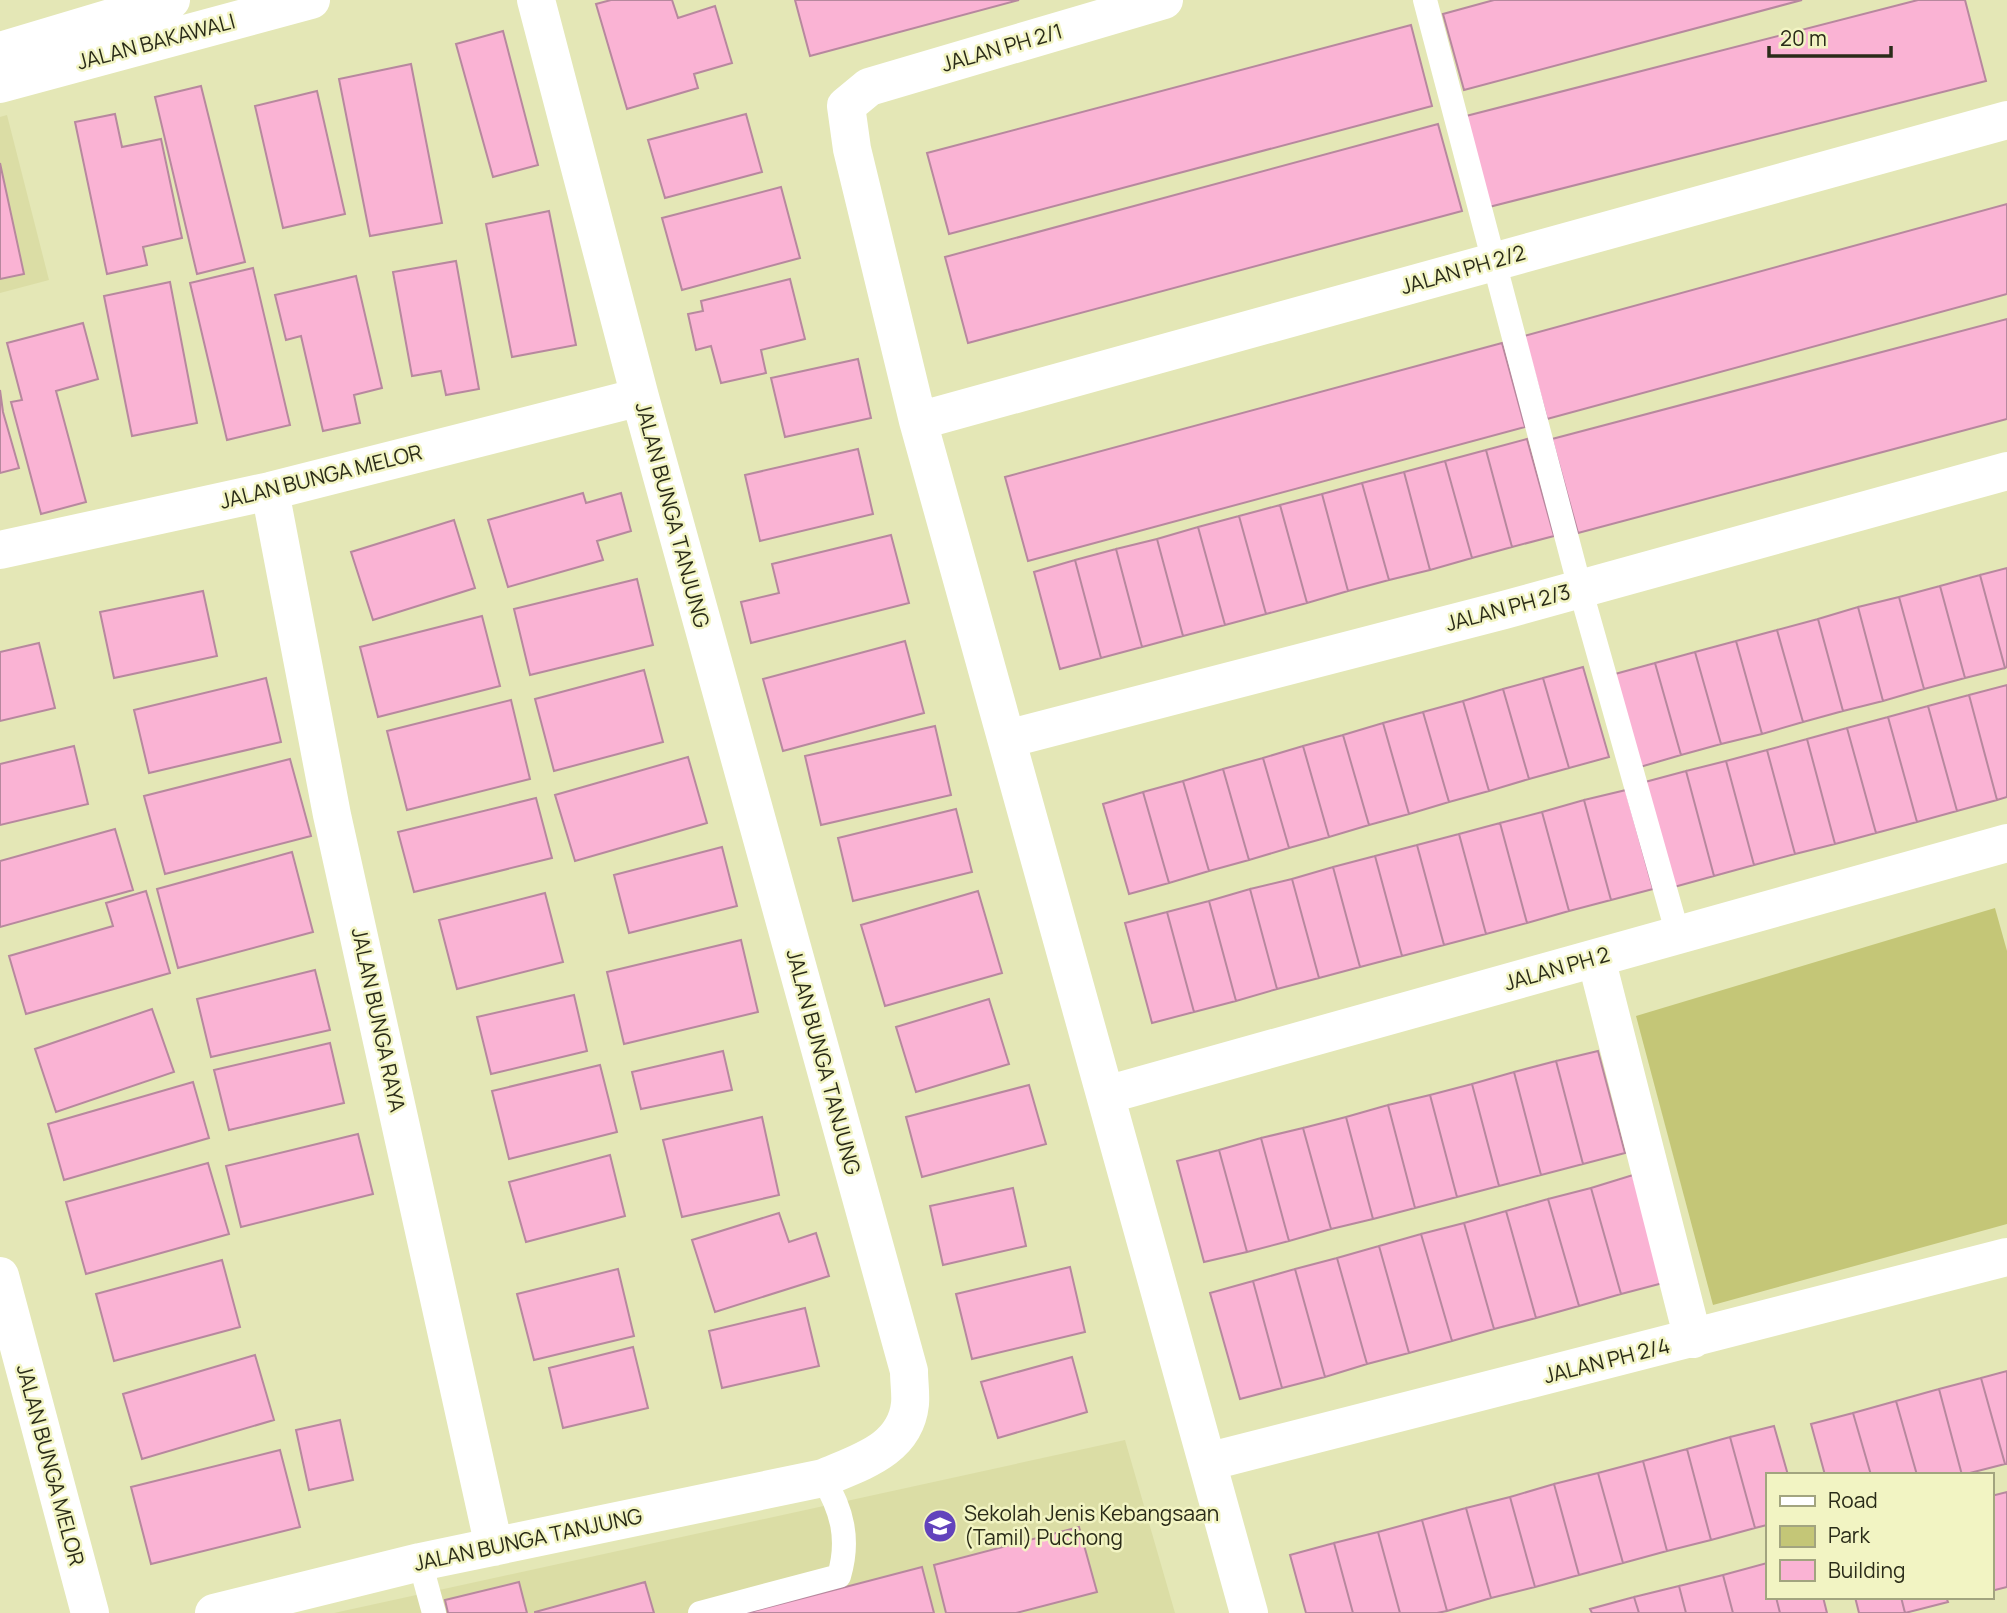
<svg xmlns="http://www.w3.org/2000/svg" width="2007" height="1613" viewBox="0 0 2007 1613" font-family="Manrope,sans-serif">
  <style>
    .built { fill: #dbdda5 }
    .green { fill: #c4c677 }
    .building { fill: #fab3d4; stroke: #b7889e; stroke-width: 2 }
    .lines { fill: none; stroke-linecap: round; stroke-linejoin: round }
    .service { stroke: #fff; stroke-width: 24 }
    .minor { stroke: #fff; stroke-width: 38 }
    .secondary { stroke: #fff; stroke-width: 38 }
    .labels { text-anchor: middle; stroke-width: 5; stroke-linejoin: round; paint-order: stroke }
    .street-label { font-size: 21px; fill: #2a2b18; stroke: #f2f4c3 }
    .poi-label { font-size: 21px; fill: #2a2b18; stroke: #f2f4c3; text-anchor: start }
  </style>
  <rect width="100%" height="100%" fill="#e4e7b6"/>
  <path class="built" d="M7,115L49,280L0,293V117Z
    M1125,1440L1175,1613H334Z"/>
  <path class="green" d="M1995,908L2007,951V1224L1713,1305L1636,1016Z"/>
  <path class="building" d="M611,0H672L678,18L715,6L732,63L694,74L698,88L627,109L596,4Z
    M795,0H1019L810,56Z
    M1494,0H1802L1464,90L1443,14Z
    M1918,0H1965L1986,81L1489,207L1466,116Z
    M1411,25L1432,106L949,234L927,153Z
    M503,31L538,165L493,177L456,44Z
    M411,64L442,223L370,236L339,79Z
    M201,86L245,262L197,274L155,97Z
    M317,91L345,214L283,228L255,106Z
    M115,114L122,147L161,139L182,238L143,247L147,265L107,274L75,122Z
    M746,114L762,172L665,198L648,140Z
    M1438,124L1462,211L968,343L945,257Z
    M0,163L24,274L0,279Z
    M781,187L800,258L682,290L662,218Z
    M2007,204V294L1547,419L1524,336Z
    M549,211L576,345L512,357L486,224Z
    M456,261L479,389L446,395L441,371L412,376L393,272Z
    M253,268L290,425L227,440L190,283Z
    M356,276L382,388L354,395L360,423L323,431L301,336L286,340L275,295Z
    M790,279L805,339L761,350L766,373L721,383L711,346L696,350L688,314L703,311L701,301Z
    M170,282L197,423L132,436L104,296Z
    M2007,319V419L1578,533L1552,439Z
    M83,323L98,379L56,391L86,502L41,514L11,402L22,400L7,343Z
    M1502,343L1525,427L1028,561L1005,477Z
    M858,359L871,418L785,437L771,378Z
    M0,390L3,412L19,468L0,473Z
    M1527,439L1554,536L1512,547L1486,450Z
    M858,449L873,514L760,541L745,475Z
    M1486,450L1512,547L1472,558L1445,461Z
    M1445,461L1472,558L1430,570L1404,472Z
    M1404,472L1430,570L1389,580L1362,483Z
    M1362,483L1389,580L1348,591L1322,494Z
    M583,493L586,503L621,493L631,531L597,541L603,560L508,587L488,520Z
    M1322,494L1348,591L1307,603L1280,505Z
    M1280,505L1307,603L1266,614L1239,516Z
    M1239,516L1266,614L1225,625L1198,527Z
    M454,520L475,588L373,620L351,552Z
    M1198,527L1225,625L1183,636L1157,539Z
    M891,535L909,603L751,643L741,602L779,593L772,564Z
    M1157,539L1183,636L1142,647L1116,549Z
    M1116,549L1142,647L1101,658L1075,560Z
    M1075,560L1101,658L1060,669L1034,572Z
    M2007,568V667L2005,668L1980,575Z
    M1980,575L2005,668L1965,678L1940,586Z
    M637,579L653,645L530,675L514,609Z
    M1940,586L1965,678L1924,689L1899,597Z
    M203,591L217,656L114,678L100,612Z
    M1899,597L1924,689L1883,701L1858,607Z
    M1858,607L1883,701L1843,711L1818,619Z
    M482,616L500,686L378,717L360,647Z
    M1818,619L1843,711L1803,722L1777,630Z
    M1777,630L1803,722L1762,734L1736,641Z
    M905,641L924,713L783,751L763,679Z
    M1736,641L1762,734L1721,744L1695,652Z
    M39,643L55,708L0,721V652Z
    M1695,652L1721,744L1681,755L1655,663Z
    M1655,663L1681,755L1640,767L1615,674Z
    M1583,667L1609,757L1569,768L1543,678Z
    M644,670L663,742L554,771L535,699Z
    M266,678L281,742L149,773L134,710Z
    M1543,678L1569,768L1529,779L1503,689Z
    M2007,685V797L1997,800L1969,695Z
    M1503,689L1529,779L1489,791L1463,701Z
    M1969,695L1997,800L1957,811L1928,706Z
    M511,700L530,779L407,810L387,731Z
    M1463,701L1489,791L1449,802L1423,712Z
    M1928,706L1957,811L1917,822L1888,717Z
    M1423,712L1449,802L1409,814L1383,723Z
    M1888,717L1917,822L1876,833L1847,728Z
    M1383,723L1409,814L1369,825L1343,735Z
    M935,726L951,795L821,825L805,756Z
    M1847,728L1876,833L1835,844L1807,739Z
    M1343,735L1369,825L1329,837L1303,746Z
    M1807,739L1835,844L1795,854L1767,750Z
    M74,746L88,804L0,825V764Z
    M1303,746L1329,837L1289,848L1263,758Z
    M1767,750L1795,854L1754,865L1726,761Z
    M688,757L707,823L575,861L555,795Z
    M1263,758L1289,848L1249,860L1223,769Z
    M290,759L311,836L165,874L144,796Z
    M1726,761L1754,865L1714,876L1686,771Z
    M1223,769L1249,860L1209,871L1183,781Z
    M1686,771L1714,876L1674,887L1645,782Z
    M1183,781L1209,871L1169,883L1143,792Z
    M1626,790L1653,889L1611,900L1584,800Z
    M1143,792L1169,883L1129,894L1103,804Z
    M536,798L552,858L414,892L398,832Z
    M1584,800L1611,900L1569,911L1542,812Z
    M956,809L972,872L853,901L838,838Z
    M1542,812L1569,911L1527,923L1500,823Z
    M1500,823L1527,923L1486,934L1459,834Z
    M115,829L133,890L0,927V861Z
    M1459,834L1486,934L1444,945L1417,845Z
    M1417,845L1444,945L1402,956L1375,856Z
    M722,847L737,906L629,933L614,875Z
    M292,852L313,932L178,968L157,889Z
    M1375,856L1402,956L1360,967L1333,867Z
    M1333,867L1360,967L1319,978L1292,879Z
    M1292,879L1319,978L1277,989L1250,889Z
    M1250,889L1277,989L1236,1001L1209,901Z
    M146,891L170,973L26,1014L9,956L113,926L106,903Z
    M978,891L1002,973L885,1006L861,925Z
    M545,893L563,962L457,989L439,920Z
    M1209,901L1236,1001L1194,1012L1167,912Z
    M1167,912L1194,1012L1152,1023L1125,923Z
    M741,940L758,1012L624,1044L607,972Z
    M315,970L330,1030L211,1057L197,999Z
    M574,995L587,1051L491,1074L477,1017Z
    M989,999L1009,1064L916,1092L896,1027Z
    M152,1009L174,1072L56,1112L35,1049Z
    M330,1043L344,1103L229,1130L214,1070Z
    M723,1051L732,1090L641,1109L632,1072Z
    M1598,1051L1625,1153L1583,1164L1556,1061Z
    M1556,1061L1583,1164L1541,1175L1514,1072Z
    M600,1065L617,1132L509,1159L492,1091Z
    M1514,1072L1541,1175L1499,1186L1472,1084Z
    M193,1082L209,1138L64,1180L48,1124Z
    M1472,1084L1499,1186L1457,1197L1430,1095Z
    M1029,1085L1046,1144L922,1177L906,1117Z
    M1430,1095L1457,1197L1415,1208L1388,1105Z
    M1388,1105L1415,1208L1373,1219L1346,1117Z
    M762,1117L779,1195L682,1217L663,1140Z
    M1346,1117L1373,1219L1331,1229L1303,1128Z
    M1303,1128L1331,1229L1289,1241L1261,1138Z
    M358,1134L373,1194L241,1227L226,1166Z
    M1261,1138L1289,1241L1247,1252L1219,1150Z
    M1219,1150L1247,1252L1204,1262L1177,1161Z
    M610,1155L625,1216L526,1242L509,1182Z
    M208,1163L229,1234L86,1274L66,1202Z
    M1633,1175L1663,1283L1621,1294L1591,1188Z
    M1013,1188L1026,1246L943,1265L930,1206Z
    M1591,1188L1621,1294L1579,1306L1548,1199Z
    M1548,1199L1579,1306L1536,1318L1506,1211Z
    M1506,1211L1536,1318L1494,1329L1464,1223Z
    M779,1213L789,1242L816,1233L829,1276L715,1312L692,1240Z
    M1464,1223L1494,1329L1452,1341L1421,1234Z
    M1421,1234L1452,1341L1409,1353L1379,1246Z
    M1379,1246L1409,1353L1367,1364L1337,1258Z
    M1337,1258L1367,1364L1325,1377L1295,1269Z
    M222,1260L240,1327L114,1361L96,1294Z
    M1070,1267L1085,1332L972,1359L956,1294Z
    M618,1269L634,1336L534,1360L517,1294Z
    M1295,1269L1325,1377L1282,1388L1253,1281Z
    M1253,1281L1282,1388L1240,1399L1210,1293Z
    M805,1308L819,1366L722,1388L709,1331Z
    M633,1347L648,1408L563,1428L549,1368Z
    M255,1355L274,1420L142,1459L123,1394Z
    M1072,1357L1087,1412L998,1438L981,1382Z
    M2007,1371V1464H2005L1981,1378Z
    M1981,1378L2005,1464L1962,1475L1939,1389Z
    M1939,1389L1962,1475H1917L1896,1401Z
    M1896,1401L1917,1475H1871L1853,1413Z
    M1853,1413L1871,1475H1825L1811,1424Z
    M340,1420L353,1480L309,1490L296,1430Z
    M1774,1426L1788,1475H1767V1525L1755,1528L1730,1437Z
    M1730,1437L1755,1528L1711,1540L1687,1449Z
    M1687,1449L1711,1540L1667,1551L1643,1461Z
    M280,1450L300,1527L151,1564L131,1487Z
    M1643,1461L1667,1551L1623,1563L1598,1473Z
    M1598,1473L1623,1563L1579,1575L1554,1484Z
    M1554,1484L1579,1575L1535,1587L1510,1497Z
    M2007,1492V1587L1991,1591V1496Z
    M1510,1497L1535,1587L1491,1598L1466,1508Z
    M1466,1508L1491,1598L1447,1611L1422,1520Z
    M1422,1520L1447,1611L1437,1613H1400L1378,1532Z
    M1079,1527L1097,1592L1016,1613H946L934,1565Z
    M1378,1532L1400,1613H1353L1334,1543Z
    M1334,1543L1353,1613H1306L1290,1555Z
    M1767,1563V1597H1776L1780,1613H1733L1723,1575Z
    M922,1567L934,1613H746Z
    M1723,1575L1733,1613H1686L1679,1586Z
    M519,1582L527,1613H448L445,1600Z
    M645,1582L654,1613H535V1612Z
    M1679,1586L1686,1613H1639L1634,1597Z
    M1634,1597L1639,1613H1592L1590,1609Z
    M1776,1597H1823L1827,1613H1780Z
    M1855,1597H1901L1905,1613H1859Z
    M1901,1597H1946L1948,1602L1905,1613Z"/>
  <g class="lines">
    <path class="service" d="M1425,0L1580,588L1678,935
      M420,1562L434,1613
      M700,1613L839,1576C850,1539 842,1510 823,1478"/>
    <path class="minor" d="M1164,0L869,87L846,106L852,149L918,421L1249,1613
      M918,421L2007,120
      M270,491L332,815L494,1547
      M0,550L270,491L640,397
      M1007,739L1504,610L2007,471
      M1596,958L1693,1339
      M1106,1095L2007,843
      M0,1276L90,1613
      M1207,1462L2007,1257
      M214,1613L420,1562L823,1478C860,1462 905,1450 910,1404C911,1394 909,1382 909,1371L640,397L536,0"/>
    <path class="secondary" d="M0,51L171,0
      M0,84L311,0"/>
  </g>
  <defs>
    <symbol id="school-disc" viewBox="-11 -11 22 22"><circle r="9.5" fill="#6243bc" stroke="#f2f4c3"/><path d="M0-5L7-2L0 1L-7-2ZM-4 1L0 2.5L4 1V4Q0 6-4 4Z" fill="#fff"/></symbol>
  </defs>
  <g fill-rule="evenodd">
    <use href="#school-disc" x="921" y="1507" width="38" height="38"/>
  </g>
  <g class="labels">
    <g class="street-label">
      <text transform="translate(156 42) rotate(-15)" y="7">JALAN BAKAWALI</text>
      <text transform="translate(1002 48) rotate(-16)" y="7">JALAN PH 2/1</text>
      <text transform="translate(1463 270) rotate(-16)" y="7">JALAN PH 2/2</text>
      <text transform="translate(321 477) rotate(-14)" y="7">JALAN BUNGA MELOR</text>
      <text transform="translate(672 515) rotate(75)" y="7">JALAN BUNGA TANJUNG</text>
      <text transform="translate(1508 608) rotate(-15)" y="7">JALAN PH 2/3</text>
      <text transform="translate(1557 969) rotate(-16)" y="7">JALAN PH 2</text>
      <text transform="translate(378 1020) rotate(78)" y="7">JALAN BUNGA RAYA</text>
      <text transform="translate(823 1062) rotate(75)" y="7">JALAN BUNGA TANJUNG</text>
      <text transform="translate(1607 1361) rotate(-14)" y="7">JALAN PH 2/4</text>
      <text transform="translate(50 1465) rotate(75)" y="7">JALAN BUNGA MELOR</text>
      <text transform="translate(528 1540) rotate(-12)" y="7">JALAN BUNGA TANJUNG</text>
    </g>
    <g class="poi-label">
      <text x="964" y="1521">Sekolah Jenis Kebangsaan<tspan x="964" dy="24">(Tamil) Puchong</tspan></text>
    </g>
  </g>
  <rect x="1766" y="1473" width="228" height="126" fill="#f2f4c3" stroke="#a2a47f" stroke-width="2"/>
  <rect x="1780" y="1496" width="35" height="10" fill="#ffffff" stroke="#a2a47f" stroke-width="2"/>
  <text x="1828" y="1508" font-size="21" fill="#2a2b18">Road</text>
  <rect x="1780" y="1526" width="35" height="21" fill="#c4c677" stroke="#a2a47f" stroke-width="2"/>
  <text x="1828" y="1543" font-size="21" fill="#2a2b18">Park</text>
  <rect x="1780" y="1560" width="35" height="21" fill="#fab3d4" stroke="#a2a47f" stroke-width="2"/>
  <text x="1828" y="1578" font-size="21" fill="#2a2b18">Building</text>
  <path d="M1769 46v10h122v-10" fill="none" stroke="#2a2b18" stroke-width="3.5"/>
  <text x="1780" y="46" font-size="21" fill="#2a2b18" stroke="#f2f4c3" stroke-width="5" paint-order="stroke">20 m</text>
</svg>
